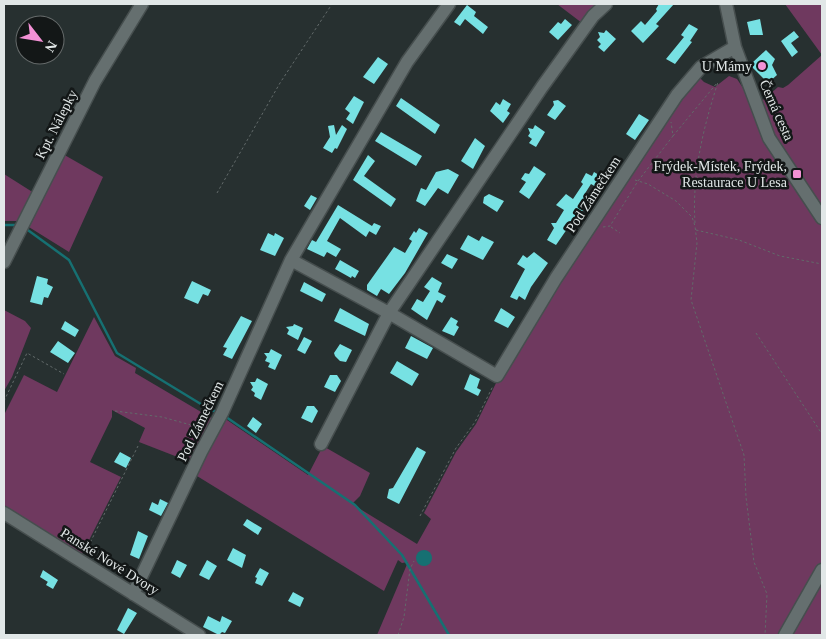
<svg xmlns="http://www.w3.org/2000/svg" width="826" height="639" viewBox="0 0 826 639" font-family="'Times New Roman',serif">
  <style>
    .green { fill: #6f395f }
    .water { fill: #167072 }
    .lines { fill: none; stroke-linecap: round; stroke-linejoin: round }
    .stream { stroke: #167072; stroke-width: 2.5 }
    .building { fill: #77e1e3 }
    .minor-casing { stroke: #464e4e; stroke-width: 15 }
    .path { stroke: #626a6a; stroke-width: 1; stroke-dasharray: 2.5 2.5; stroke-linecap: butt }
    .minor { stroke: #656f6f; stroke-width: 12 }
    .poi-dot { fill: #f391d5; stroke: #131717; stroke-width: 2 }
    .labels { text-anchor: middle; stroke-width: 5; stroke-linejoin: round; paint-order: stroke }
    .poi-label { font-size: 14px; fill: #e1e7e7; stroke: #131717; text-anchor: end }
    .street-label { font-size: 14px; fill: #e1e7e7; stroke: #131717 }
  </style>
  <rect width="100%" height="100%" fill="#273030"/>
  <path class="green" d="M557,4H599L582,23Z
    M785,4H822V635H377L408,562L402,563L398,560L384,591L197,476L224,418L308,475L323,446L370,473L360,496L352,504L417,544L431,519L424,513L456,452L476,424L498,379L591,232L698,76L704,82L715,87L729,76L737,79L743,88L763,100L778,87L783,88L788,85L822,55Z
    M61,153L103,177L69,252L24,224Z
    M4,174L34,193L19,221H4Z
    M4,310L25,321L31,328L12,377L4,391Z
    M94,317L115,356L136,368L135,373L213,419L193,463L139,442L145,428L112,410V417L90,462L121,477L82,554L4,507V415L24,375L57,392Z"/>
  <path class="water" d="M416 558a8 8 0 1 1 16 0a8 8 0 1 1-16 0Z"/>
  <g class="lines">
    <path class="stream" d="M4,225H18
      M25,228L69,260L117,353L209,409L219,413
      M226,417L355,505L402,555L449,635"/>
  </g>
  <path class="building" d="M659,4H674L656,24L659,26L643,43L631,31L641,21L645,25L657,11L656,9Z
    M467,5L476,12L474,16L488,27L483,34L465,19L460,26L454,22Z
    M565,19L572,25L558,40L549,32L558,22L561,24Z
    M760,19L763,35H750L747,22Z
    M689,24L698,29L690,41L692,42L675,64L666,59L684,37L681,35Z
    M606,30L616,39L604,52L598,47L601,44L597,40L600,37L598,32L604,33Z
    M794,31L799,37L791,43L798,52L792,57L781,41Z
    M766,50L775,59L772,65L777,75L768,83L752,67V63Z
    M378,57L388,64L374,84L363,77Z
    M354,96L364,102L353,124L346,119L350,113L345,109Z
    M401,98L440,125L435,134L396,106Z
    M503,99L511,104L507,111L510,113L503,123L490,111L496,102L500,105Z
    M558,100L566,106L555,120L547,115L554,105L553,101Z
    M639,114L649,120L635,140L626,134Z
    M334,125L336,135L342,125L347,129L337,149L335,148L332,153L323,148L330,137L328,126Z
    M535,125L545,132L536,147L529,143L532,139L528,136L530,133L528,128L533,129Z
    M381,132L422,156L416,166L375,141Z
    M475,138L485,146L473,169L461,161Z
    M368,155L375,161L364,176L396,199L391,207L353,180Z
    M534,166L546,174L529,199L519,192L526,182L521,179L525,173L529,174Z
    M448,169L459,175L448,194L438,188L425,206L416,201L421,188L426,190L436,172Z
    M594,172L604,178L598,188L591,184L584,195L589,198L583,210L576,220L574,219L556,245L547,240L554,228L551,223H556L564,210L556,205L566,194L573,199L583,184L581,182L586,173L592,176Z
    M489,194L504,201L497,212L483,203L484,197Z
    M311,195L317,198L310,210L304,206Z
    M338,205L372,226L374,223L381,226L376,235L369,231L371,228L366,237L340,218L327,241L341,249L336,257L327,252L324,257L307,249L312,240L316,242Z
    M419,228L428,233L405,273L389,294L381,289L377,296L367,290V285L394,247L405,253L412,241L409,239L414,231L416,233Z
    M268,233L274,236L275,233L284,238L275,256L260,250Z
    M468,235L479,241L482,236L494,242L483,260L460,249Z
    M534,252L548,263L531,287L525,300L519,296L517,300L510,297L525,269L517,264L523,255L527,258Z
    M447,254L458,259L452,269L441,263Z
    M340,260L359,271L355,278L352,276L351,278L335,269Z
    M37,276L48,279L47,284L53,287L48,298L44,297L42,305L30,302Z
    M432,277L442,283L438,292L446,296L442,303L437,300L427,320L411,309L417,299L423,302L430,291L424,287Z
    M192,281L211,290L208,296L203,294L198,304L184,298Z
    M304,282L326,294L322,302L300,291Z
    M340,308L369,324L365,336L334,321Z
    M501,308L515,317L508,328L494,321Z
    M241,316L252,321L232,359L223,355L227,348L223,347Z
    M451,317L458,321L456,325L459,327L454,336L442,331Z
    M65,321L79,330L75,337L61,329Z
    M294,324L303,328L298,340L287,334L289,330L286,327L293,326Z
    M411,336L433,348L427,359L405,348Z
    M304,337L312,341L305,354L297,350Z
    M58,341L75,353L68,363L50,352Z
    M340,344L352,350L346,362L340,361L335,356L334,353Z
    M271,349L282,355L275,370L268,367L270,363L265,361L267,357L264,353H269Z
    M397,361L419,374L412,386L390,373Z
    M470,374L480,379L477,388L481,390L478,396L464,389Z
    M330,375H337L341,381L335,392L324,387Z
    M257,378L268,384L261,400L254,396L255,393L251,390L253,387L250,382H255Z
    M307,406H314L318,411L312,423L301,418Z
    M253,417L262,424L256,433L247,426Z
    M417,447L426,452L399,504L387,498L389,489L393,488Z
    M120,452L131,458L126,468L114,462Z
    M160,499L168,503L161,516L149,510L152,502L158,505Z
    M247,519L262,528L258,535L243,525Z
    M138,531L148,536L139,559L130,555Z
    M233,548L246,555L242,568L227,560Z
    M177,560L187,565L180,578L171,573Z
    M207,560L217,566L209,580L199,575Z
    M260,568L269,573L262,586L255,583L257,578L255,577Z
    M43,570L58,580L53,589L46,585L50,578L48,582L40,577Z
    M293,592L304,598L300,607L288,601Z
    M128,608L137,613L124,634L117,630Z
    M208,616L220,622L222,616L232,621L225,633L222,632L219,635L203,627Z"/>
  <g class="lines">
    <defs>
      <path id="minor" d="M726,4L735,47L769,138L822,218
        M291,260L389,313L497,376L556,278L677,95L701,67L735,47
        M4,262L95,81L142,4
        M321,444L389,313L542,87L593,16L606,4
        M4,513L199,635
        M133,594L201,452L222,413L291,260L407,62L449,4
        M785,635L822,570"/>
    </defs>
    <use href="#minor" class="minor-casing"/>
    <path class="path" d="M673,136L717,83
      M635,180L648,184L676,201L692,217L695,226L697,243L691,300L744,455L746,497L754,562L767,594L765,635
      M217,193L280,83L332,4
      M695,223C692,173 703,129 718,82
      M603,227L610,226L638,181L673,136L671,122
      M611,227L620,233
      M696,230L739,240L780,256L822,264
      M756,333L822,434
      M4,401L27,353L64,374
      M115,411L162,417L202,428
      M420,516L456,448L475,422L493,386
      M86,551L138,446
      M398,635L404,617L410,569L414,561"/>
    <use href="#minor" class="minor"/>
  </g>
  <g class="poi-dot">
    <circle cx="762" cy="66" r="5"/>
    <rect x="792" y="169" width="10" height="10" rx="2.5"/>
  </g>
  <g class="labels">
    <g class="poi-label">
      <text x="752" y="71">U Mámy</text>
      <text x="787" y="171">Frýdek-Místek, Frýdek,<tspan x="787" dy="16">Restaurace U Lesa</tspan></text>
    </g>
    <g class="street-label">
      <text transform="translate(777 110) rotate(66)" y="5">Černá cesta</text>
      <text transform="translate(56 124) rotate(-63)" y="5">Kpt. Nálepky</text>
      <text transform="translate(593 194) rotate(-57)" y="5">Pod Zámečkem</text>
      <text transform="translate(200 421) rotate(-64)" y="5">Pod Zámečkem</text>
      <text transform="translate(110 561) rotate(32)" y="5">Panské Nové Dvory</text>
    </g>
  </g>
  <rect width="826" height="639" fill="none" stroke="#e1e7e7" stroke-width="10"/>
  <g transform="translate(40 40) rotate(121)"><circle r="24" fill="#131717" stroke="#656a6a"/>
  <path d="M0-4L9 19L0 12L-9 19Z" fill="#f391d5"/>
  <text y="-8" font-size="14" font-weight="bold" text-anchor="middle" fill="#e1e7e7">N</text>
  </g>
</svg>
